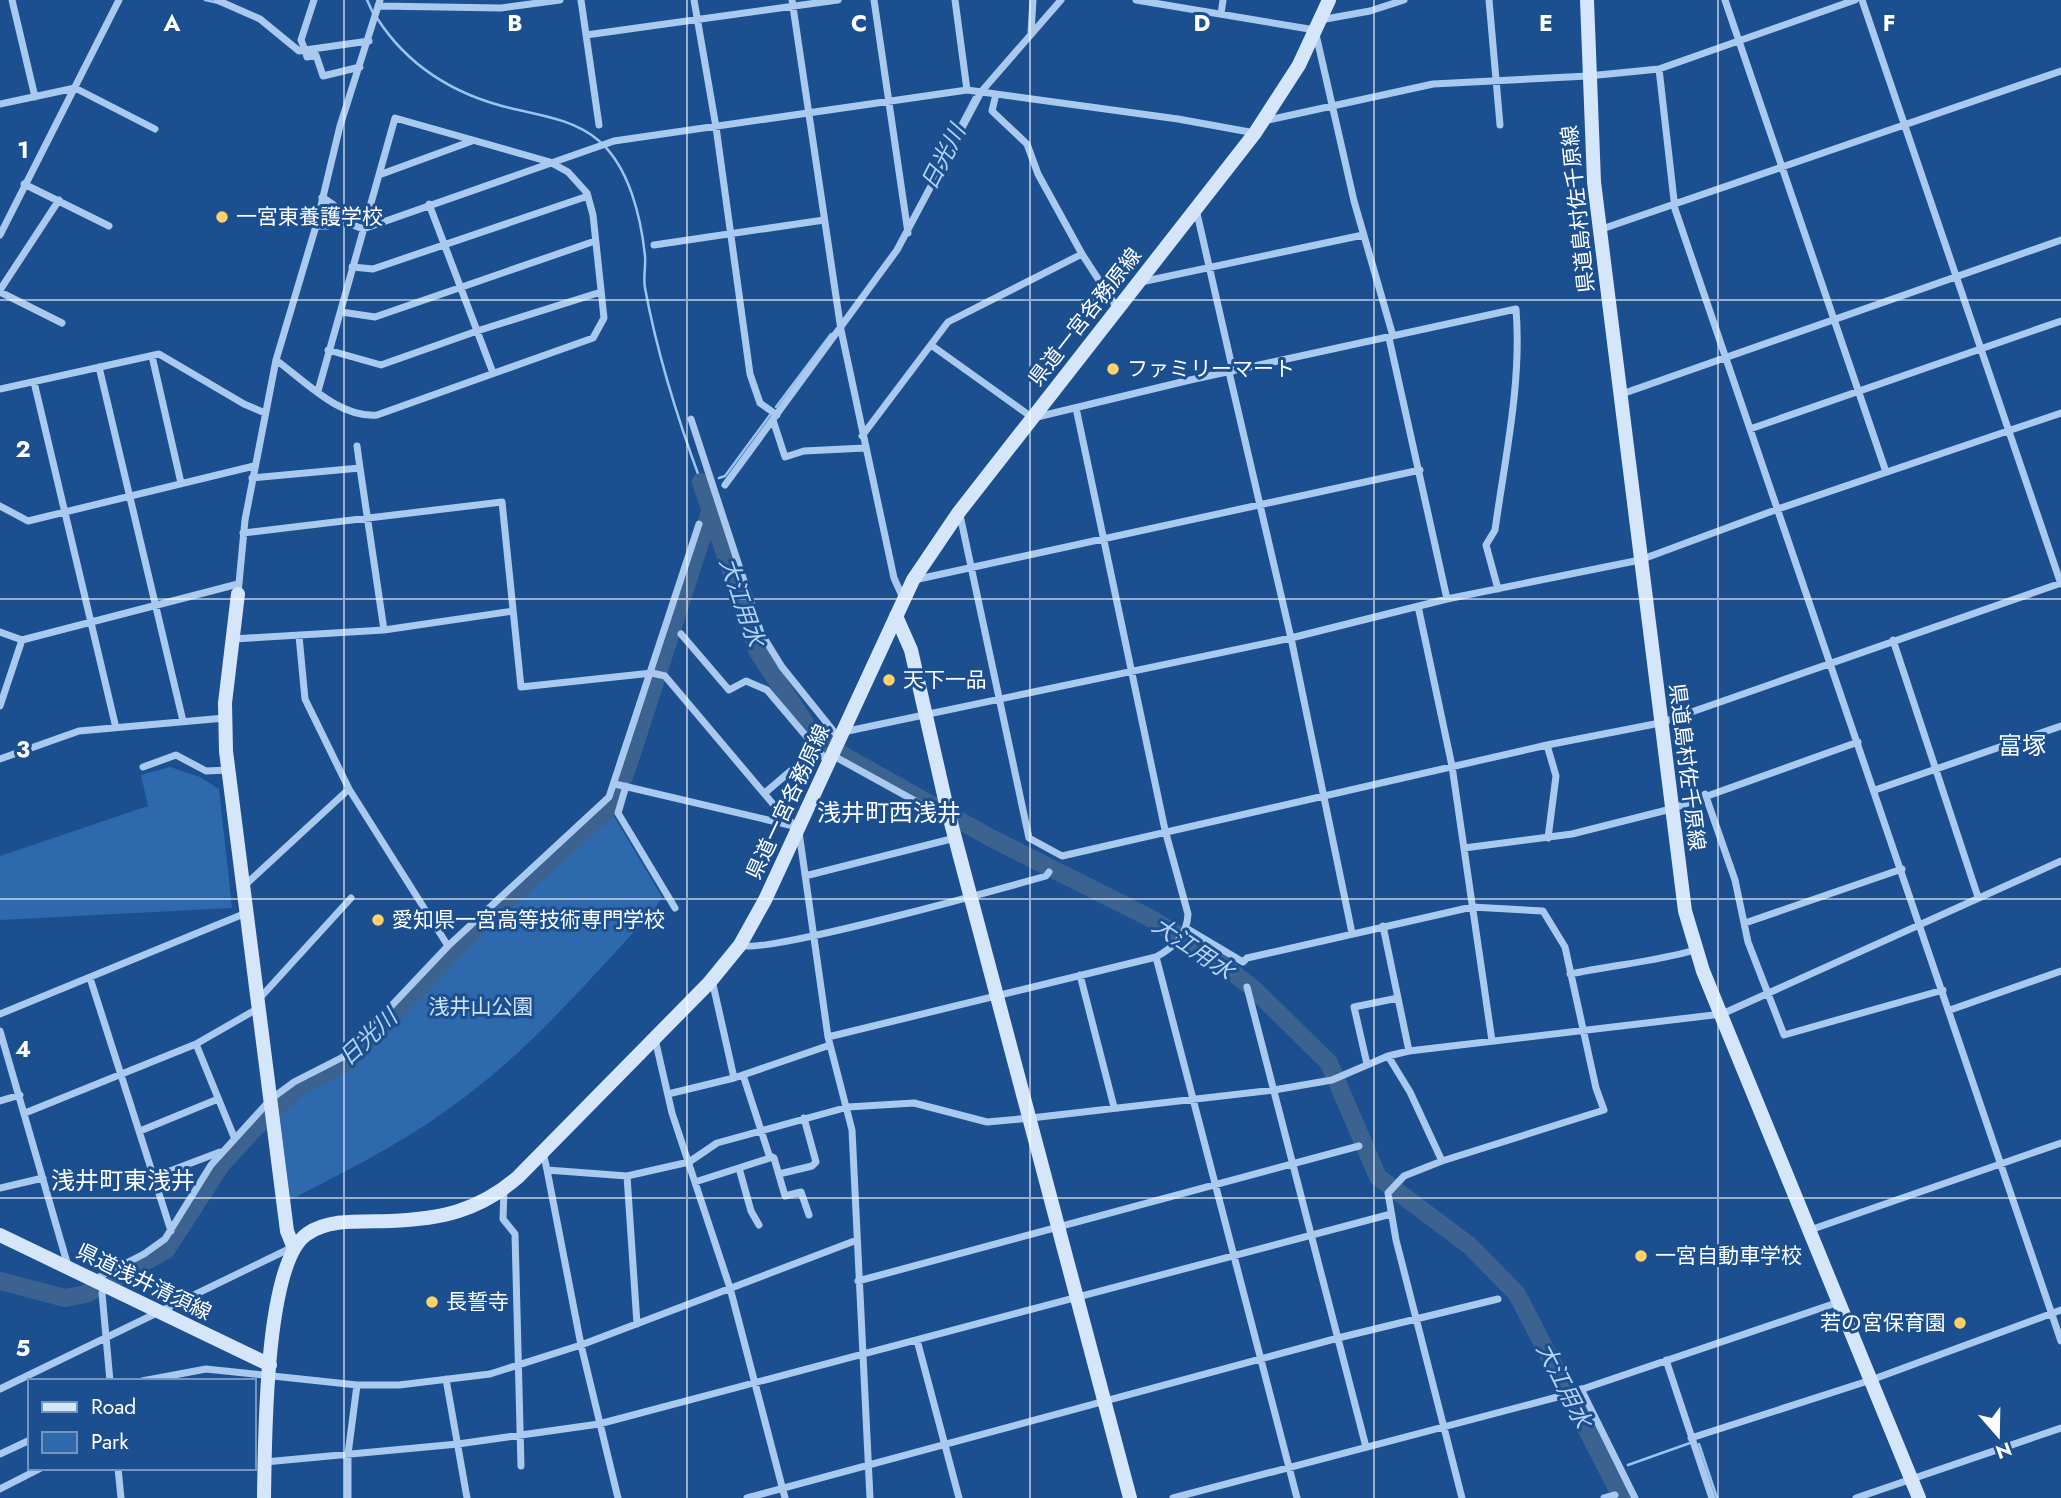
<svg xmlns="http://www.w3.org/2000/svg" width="2061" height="1498" viewBox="0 0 2061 1498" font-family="Jost,'Noto Sans JP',sans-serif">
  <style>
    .green { fill: #2e69ad }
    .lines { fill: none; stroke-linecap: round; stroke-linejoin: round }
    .stream { stroke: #9cc4f0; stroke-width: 2.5 }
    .river { stroke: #3c6290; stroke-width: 18 }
    .street { stroke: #a9c9ee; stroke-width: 7 }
    .secondary { stroke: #d6e6fa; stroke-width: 14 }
    .grid { fill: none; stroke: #fff; stroke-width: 2; stroke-opacity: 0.55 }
    .poi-dot { fill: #ffd166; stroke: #1b4f8f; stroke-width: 2.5 }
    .labels { text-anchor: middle; stroke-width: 6; stroke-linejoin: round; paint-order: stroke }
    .street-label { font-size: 21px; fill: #fff; stroke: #1b4f8f }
    .poi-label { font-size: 21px; fill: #fff; stroke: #1b4f8f; text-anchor: start }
    .park-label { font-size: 21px; fill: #cfe3fa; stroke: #1b4f8f }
    .water-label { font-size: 23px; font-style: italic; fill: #b5d3f5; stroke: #1b4f8f }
    .quarter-label { font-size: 24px; fill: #fff; stroke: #1b4f8f }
    .grid-label { font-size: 23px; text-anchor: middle; font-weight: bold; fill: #fff; stroke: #1b4f8f; stroke-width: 6; stroke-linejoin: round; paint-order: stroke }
  </style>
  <rect width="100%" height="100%" fill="#1b4f8f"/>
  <path class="green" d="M170,767L200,777L219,789L232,908L0,920V856L148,806L141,775Z
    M611,811L662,897L655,909C593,976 532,1048 458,1102C405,1142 346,1171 288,1201L278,1117L301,1095L350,1062L439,966L514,893Z"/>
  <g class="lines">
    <path class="stream" d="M205,0L219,3
      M367,0L373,13
      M377,18C409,68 457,96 514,109C544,116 574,120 598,140C629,166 641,217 645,256C646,266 643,277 645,288C657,353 678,420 701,482L706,481
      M942,158L974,97
      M776,407L831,334
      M719,478L725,476L770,415
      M1699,1444L1717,1498
      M1628,1465L1690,1443"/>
    <path class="river" d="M701,482L758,652L811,732L846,757L991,838L1148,917L1212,956L1256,991L1329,1063L1378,1177L1470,1246L1517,1294L1622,1498
      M0,1281L65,1298L86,1294L166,1250L221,1165L254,1129L298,1087L349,1061L481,923L612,806L627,769L710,512"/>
    <path class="street" d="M12,0L35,97
      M217,0L260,19L299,51L305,50L307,57L316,55L323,76L360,67
      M314,0L301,40L305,50L369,41
      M581,0L599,125
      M694,0L716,127L750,374L760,403L777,415
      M792,0L841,330L894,578L903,598
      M874,0L908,233
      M955,0L967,90
      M1136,0L1315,30L1354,201L1393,336
      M1489,0L1500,125
      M1725,0L1886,472
      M1862,0L2061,584
      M378,6L501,8L560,0
      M1221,14L1223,0
      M1320,20L1370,11L1404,0
      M1031,33L1033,0
      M586,35L838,0
      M1659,69L1675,209L2061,1341
      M996,94L992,111L1027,144L1038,174L1082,254L1117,308
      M0,104L75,88L155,129
      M1264,121L1433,84L1588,76L1659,69L1855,0
      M379,175L472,141
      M24,184L109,226
      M322,197L335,206L338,219
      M429,204L493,373
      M1196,209L1233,371
      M316,226H328L338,219L363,229L614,141L967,90L1178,119L1255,133
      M1599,230L2061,71
      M0,235L119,0
      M654,245L824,220
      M352,267L373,269L588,196
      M1141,282L1363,235
      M0,290L59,200
      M0,292L62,323
      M341,312L375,317L595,241
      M1389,338L1447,599
      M931,345L1033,418L1190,380L1516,309C1522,382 1505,458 1495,530L1486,545L1498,589
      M328,350L381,365L477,331L601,292
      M152,356L181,483
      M276,360C306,382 339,418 377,415L593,338L604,318L593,215L587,193L568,172L550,162L395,118L318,391
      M99,367L183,721
      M1229,372L1291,638L1352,933
      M34,382L116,728
      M0,389L159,354L244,404L265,413
      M1619,395L2061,240
      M691,419L761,633L782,667L839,738
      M773,420L785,457L804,451L865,448
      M1750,429L2061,321
      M862,436L948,322L1082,254
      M357,446L360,468
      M252,478L360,468L384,630
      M725,485L897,250L981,92L1061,0
      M0,506L28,521L254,466
      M960,515L1029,838L1062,856L1547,745L1660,723L2061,583
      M243,533L502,502L521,687L652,673L665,676L784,817L798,827L615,784
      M914,580L1420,470
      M238,594L245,520L276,360L316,226L340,126L380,0
      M1418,606L1452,766L1492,1041
      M0,632L22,640
      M681,634L729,690L746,681L767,690L828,762
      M299,636L305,699L349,789L448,946
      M233,639L384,630L513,611
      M1893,640L1978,897
      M0,706L22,640L238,584
      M843,732L1291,638L1447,599L1640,560L1778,509L2061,413
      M1547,745L1556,776L1548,838
      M832,755L948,819
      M0,759L79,731L225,718
      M143,767L176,755L206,771L228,770
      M626,786L618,813L675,908
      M1875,790L2061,726
      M766,792L815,750
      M1705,794L1735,880L1748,942L1784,1035L1943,990
      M799,832L828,1037L852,1130L870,1498
      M1464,848L1572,834L1671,809L1858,742
      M805,876L955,838
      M244,886L349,789
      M1745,923L1902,869
      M1383,926L1409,1051
      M1186,928L1243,962L1247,958L1472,907L1543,911L1565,947L1596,1088L1604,1110L1442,1161L1404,1176L1388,1193L1396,1240L1462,1498
      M740,945C760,956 1007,887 1046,876L1049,872
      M1156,957L1297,1498
      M1570,974C1612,965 1654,962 1695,950
      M1080,975L1114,1107
      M90,978L171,1231
      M712,980L734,1078
      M1247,987L1366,1447
      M259,999L351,898
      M1950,1010L2061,971
      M0,1014L246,913
      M0,1031L68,1266
      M828,1037L1156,957C1174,947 1187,936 1188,914L1165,830L1076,408
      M655,1039L672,1113L730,1288L785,1498
      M196,1044L234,1137
      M1388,1056L1410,1092L1442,1161
      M1367,1064L1354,1007L1398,998
      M668,1094L734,1078L830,1045
      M0,1101L20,1095
      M25,1113L196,1044L257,1009
      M140,1131L218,1099
      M543,1152L547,1170L627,1176L689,1162L717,1143L848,1107L914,1103L987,1122L1031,1118L1274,1090L1332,1080L1388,1056L1409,1051L1722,1014L2061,861
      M770,1156L774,1158L785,1196L801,1192L809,1215
      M739,1168L751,1211L759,1225
      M547,1170L581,1345L618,1498
      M779,1174L812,1166L816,1162L804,1118
      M627,1176L637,1324
      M154,1177L220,1152
      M695,1182L770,1158L743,1075
      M0,1188L43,1178
      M504,1190L503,1219L515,1234L521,1466
      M1810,1230L2061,1143
      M95,1279L144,1254L165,1239L211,1165L271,1099L294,1082L343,1057L448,946L609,797L699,524
      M858,1281L1359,1146
      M105,1287L102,1293L110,1381
      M917,1340L959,1498
      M1666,1360L1712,1498
      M446,1379L467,1498
      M142,1381L206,1369L357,1385H399L490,1374L581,1345L857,1240
      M0,1389L293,1247
      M1581,1389L1635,1498
      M1691,1438L1871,1380L2061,1310
      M0,1454L30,1440
      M265,1462L458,1444L599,1424L1391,1214
      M118,1468L121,1498
      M0,1489L41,1468
      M348,1498V1454L357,1385
      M747,1498L1338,1338L1498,1299
      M1173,1498L1565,1395L1839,1302
      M1604,1498L1615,1495
      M1856,1498L2061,1428"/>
    <path class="secondary" d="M1587,0L1594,182L1685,911L1703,971L1919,1498
      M238,594L225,703L226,751L287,1231L293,1246
      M896,616L911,650L946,804L1130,1498
      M0,1235L270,1365
      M264,1498C265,1446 264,1263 307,1234C329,1218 364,1222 390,1221C441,1219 479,1211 518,1177L709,983L740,945L765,900L913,580L959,512L1255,133L1299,65L1329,0"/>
  </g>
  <path class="grid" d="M344,0V1498M687,0V1498M1030,0V1498M1374,0V1498M1718,0V1498M0,300H2061M0,599H2061M0,899H2061M0,1198H2061"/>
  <g class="poi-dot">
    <circle cx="222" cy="217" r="7"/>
    <circle cx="1113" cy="369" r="7"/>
    <circle cx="889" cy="680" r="7"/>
    <circle cx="378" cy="920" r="7"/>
    <circle cx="1641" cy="1256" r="7"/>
    <circle cx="432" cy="1302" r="7"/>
    <circle cx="1960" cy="1323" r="7"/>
  </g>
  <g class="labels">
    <g class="street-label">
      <text transform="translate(1578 209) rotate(-96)" y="7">県道島村佐千原線</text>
      <text transform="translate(1085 317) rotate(-52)" y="7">県道一宮各務原線</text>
      <text transform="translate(1687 767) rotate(83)" y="7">県道島村佐千原線</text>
      <text transform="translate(788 802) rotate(-65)" y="7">県道一宮各務原線</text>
      <text transform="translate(144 1282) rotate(26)" y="7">県道浅井清須線</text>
    </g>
    <g class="poi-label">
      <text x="236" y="224">一宮東養護学校</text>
      <text x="1127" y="376">ファミリーマート</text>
      <text x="903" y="687">天下一品</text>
      <text x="392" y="927">愛知県一宮高等技術専門学校</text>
      <text x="1655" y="1263">一宮自動車学校</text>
      <text x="446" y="1309">長誓寺</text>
      <text x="1946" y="1330" text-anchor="end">若の宮保育園</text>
    </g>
    <g class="park-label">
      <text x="481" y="1014">浅井山公園</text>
    </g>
    <g class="water-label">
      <text transform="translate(943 157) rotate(-63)" y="8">日光川</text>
      <text transform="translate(742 602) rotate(71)" y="8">大江用水</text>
      <text transform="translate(1193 948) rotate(34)" y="8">大江用水</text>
      <text transform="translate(368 1037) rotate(-43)" y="8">日光川</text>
      <text transform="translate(1564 1385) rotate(63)" y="8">大江用水</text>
    </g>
    <g class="quarter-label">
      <text x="2022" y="754">富塚</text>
      <text x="889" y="821">浅井町西浅井</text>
      <text x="123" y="1189">浅井町東浅井</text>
    </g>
  </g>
  <g class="grid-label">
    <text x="172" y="31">A</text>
    <text x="515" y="31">B</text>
    <text x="859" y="31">C</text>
    <text x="1202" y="31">D</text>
    <text x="1546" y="31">E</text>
    <text x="1889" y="31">F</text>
    <text x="23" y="158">1</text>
    <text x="23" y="457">2</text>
    <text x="23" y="757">3</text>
    <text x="23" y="1057">4</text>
    <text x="23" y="1356">5</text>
  </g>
  <rect x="28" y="1379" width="228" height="91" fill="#1b4f8f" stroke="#7695bc" stroke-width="2"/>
  <rect x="42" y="1402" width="35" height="10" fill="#d6e6fa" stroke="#7695bc" stroke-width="2"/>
  <text x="91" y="1414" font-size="21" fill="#ffffff">Road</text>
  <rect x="42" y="1432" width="35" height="21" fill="#2e69ad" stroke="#7695bc" stroke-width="2"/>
  <text x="91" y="1449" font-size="21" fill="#ffffff">Park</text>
  <g transform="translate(1998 1435) rotate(160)" stroke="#1b4f8f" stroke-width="5" paint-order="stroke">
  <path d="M0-5L12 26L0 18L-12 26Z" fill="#ffffff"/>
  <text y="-10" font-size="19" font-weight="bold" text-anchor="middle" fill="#ffffff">N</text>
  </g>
</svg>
